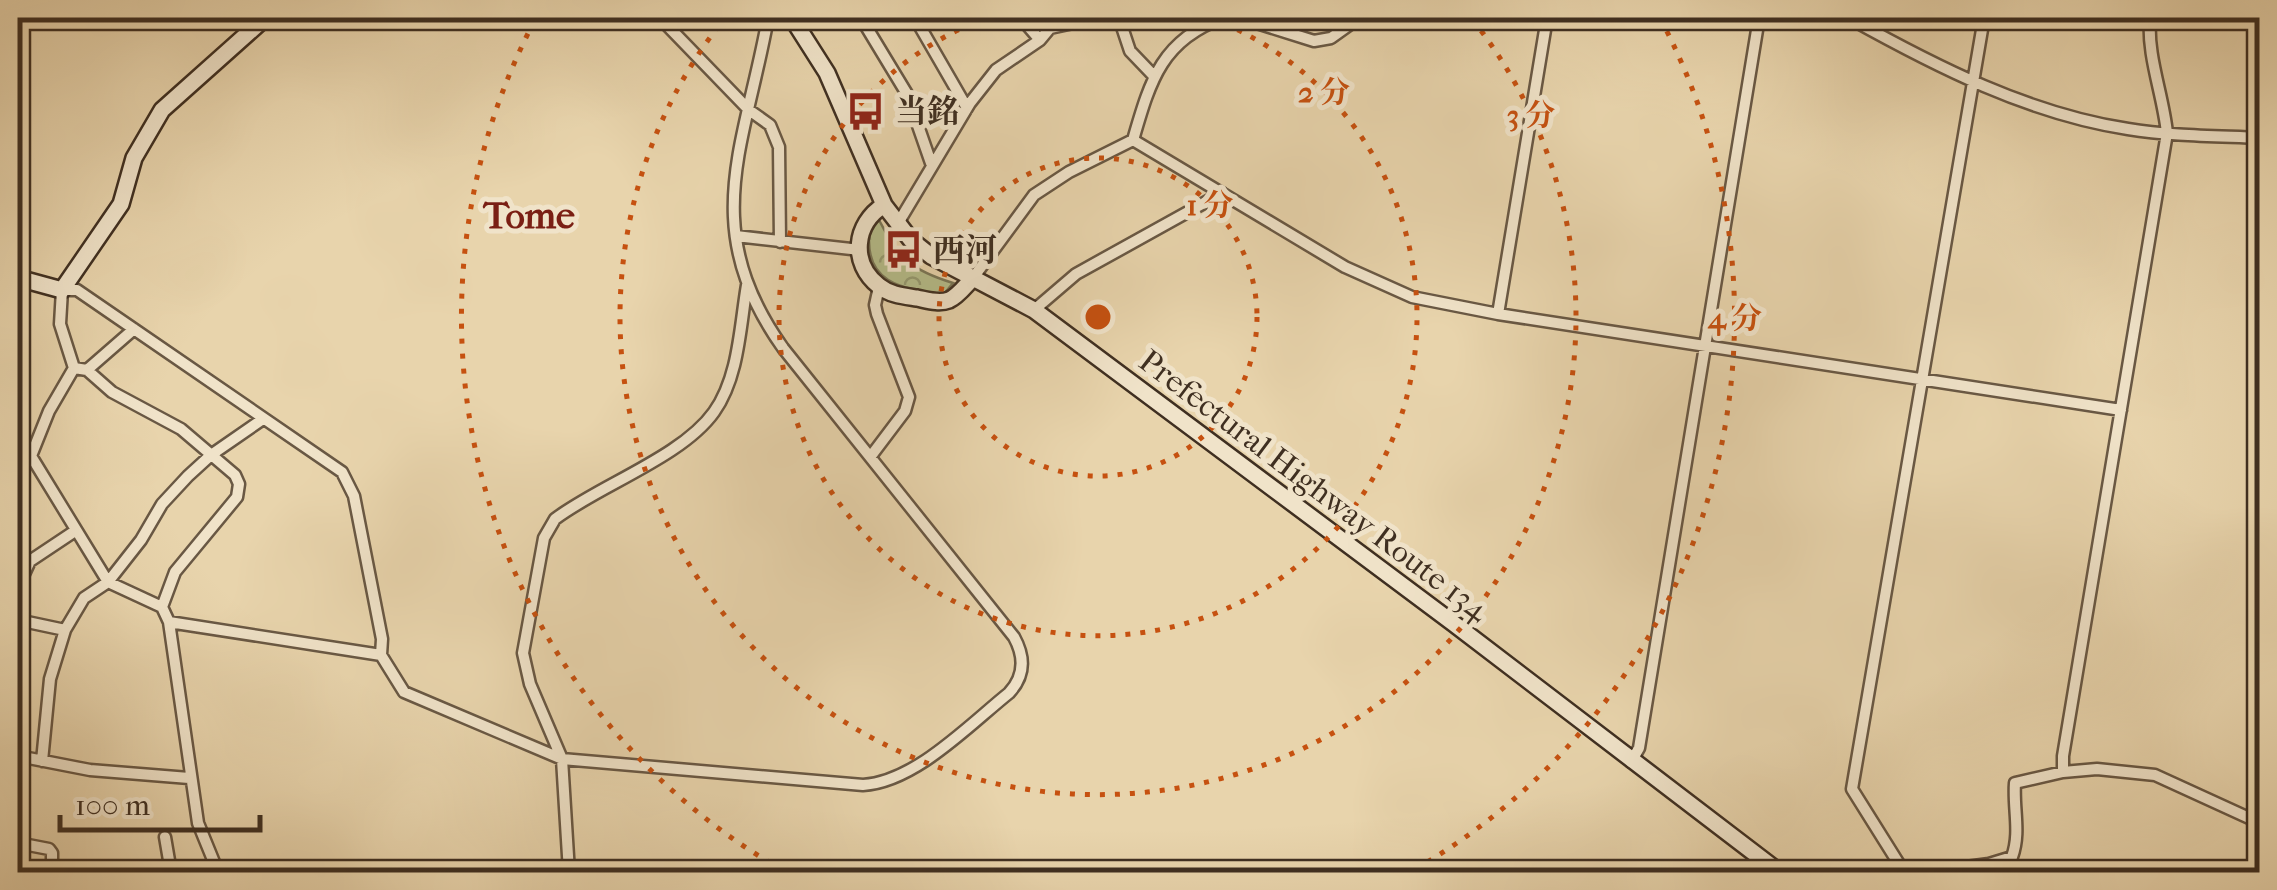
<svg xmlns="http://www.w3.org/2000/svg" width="2277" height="890" viewBox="0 0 2277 890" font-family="'IM FELL French Canon','Noto Serif JP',serif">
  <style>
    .park { fill: url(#park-crowns); stroke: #7a7656; stroke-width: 2.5 }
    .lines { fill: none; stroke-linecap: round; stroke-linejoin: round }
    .street-casing { stroke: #695844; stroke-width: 15 }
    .secondary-casing { stroke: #3f2f21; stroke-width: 20 }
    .street { stroke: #f0e3c9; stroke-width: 10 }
    .secondary { stroke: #f0e3c9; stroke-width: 15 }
    .ring { fill: none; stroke: #c65110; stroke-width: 5; stroke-dasharray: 5 10 }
    .labels { text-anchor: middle; stroke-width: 10; stroke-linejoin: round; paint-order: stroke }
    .poi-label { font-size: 32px; font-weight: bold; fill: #3f2f21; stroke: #f0e3c9; text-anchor: start }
    .street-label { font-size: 32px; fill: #3f2f21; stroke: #f0e3c9 }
    .quarter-label { font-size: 38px; font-weight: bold; fill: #7a1f14; stroke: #f0e3c9 }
    .centre { fill: #c65110; stroke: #f0e3c9; stroke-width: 5 }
    .ring-label { font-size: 30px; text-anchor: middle; font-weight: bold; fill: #c65110; stroke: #f0e3c9; stroke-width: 10; stroke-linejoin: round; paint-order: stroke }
  </style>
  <defs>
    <pattern id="park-crowns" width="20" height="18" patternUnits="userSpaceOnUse" patternTransform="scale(2.5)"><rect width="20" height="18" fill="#b5bd8a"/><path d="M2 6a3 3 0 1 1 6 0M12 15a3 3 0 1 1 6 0" fill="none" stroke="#959a70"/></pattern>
  </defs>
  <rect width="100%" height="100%" fill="#e8d4ac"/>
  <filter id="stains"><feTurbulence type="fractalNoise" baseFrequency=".002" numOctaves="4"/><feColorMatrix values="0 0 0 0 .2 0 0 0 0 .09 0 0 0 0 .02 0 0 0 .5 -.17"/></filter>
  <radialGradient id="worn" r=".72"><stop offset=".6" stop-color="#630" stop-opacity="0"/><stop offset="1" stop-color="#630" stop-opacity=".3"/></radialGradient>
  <path class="park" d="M879,220C899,259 911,270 953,283L944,294C901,289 862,283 870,228Z"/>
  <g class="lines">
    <defs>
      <path id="street" d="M660,18L749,110L770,125L779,147L780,242
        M861,18L907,94L931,163
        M915,18L967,108
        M1021,18L1040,40
        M1119,18L1130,51L1153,75
        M1241,18L1314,41L1331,38L1359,18
        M1521,18L1546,21
        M1849,18C1935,66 2029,114 2128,129C2171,136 2216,136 2260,138
        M1050,28L1097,18
        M1133,140L1345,267L1412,297L1498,314L2121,410
        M897,225L970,103L996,70L1040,40L1050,28L1051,18
        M736,236L860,250
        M973,278L1034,195L1069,172L1133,140C1150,82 1161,40 1223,18
        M1034,310L1076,274L1222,193
        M1498,314L1547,18
        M74,368L87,370L112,392L181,429L235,475L239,484L237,497L175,572L162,607
        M87,370L134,329
        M18,453L31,456L108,582L162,607L169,622L198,823L218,872
        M31,456L49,411L74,368L60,324L62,290H77L342,472L354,496L382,639L381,655L404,692L562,759L863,785C915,782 969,725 1009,693C1025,676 1025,657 1014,637L783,348C697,227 745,146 768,18
        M871,456L905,411L909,397L877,314L875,305L879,287
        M18,587L30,561L75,531
        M18,620L65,630
        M169,622L381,655
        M18,756L90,770L189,778
        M42,761L50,679L65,630L84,598L108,582L141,540L162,504L188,476L211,455L263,419
        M1631,762L1639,748L1759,18
        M2063,772V756L2167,133C2163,94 2147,57 2150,18
        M165,837L171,872
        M18,843L49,849L52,853V872
        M569,872L562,759L530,684L523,653L544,538L555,519C600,485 682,457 714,412C739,377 740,326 747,285
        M1904,872L1852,789L1984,18
        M1928,872L1989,864L2012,857C2021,832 2013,809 2015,783L2063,772L2097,769L2155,775L2260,823"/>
      <path id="secondary" d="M792,18L827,73L884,205L911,240L931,256L1034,310L1453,623L1779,872
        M884,205C854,224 850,263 879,286C890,295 904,296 917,298C927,300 939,304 949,300C958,296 966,285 973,278
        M18,278L62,290L121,204L134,158L162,110L265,18"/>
    </defs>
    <use href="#street" class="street-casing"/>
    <use href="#secondary" class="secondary-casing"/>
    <use href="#street" class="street"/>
    <use href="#secondary" class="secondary"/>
  </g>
  <g class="ring">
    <circle cx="1098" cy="317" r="159"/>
    <path d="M1210 18A319 319 0 1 1 986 18"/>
    <path d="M1472 19A478 478 0 1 1 724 19"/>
    <path d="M784 871A637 637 0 0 1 536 18M1660 18A637 637 0 0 1 1412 871"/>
  </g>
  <defs>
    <symbol id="bus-bare" viewBox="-9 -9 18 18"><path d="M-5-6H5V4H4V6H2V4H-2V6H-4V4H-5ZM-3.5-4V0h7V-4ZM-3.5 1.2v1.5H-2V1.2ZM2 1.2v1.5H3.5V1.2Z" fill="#8f2418" stroke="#f0e3c9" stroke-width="2.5" paint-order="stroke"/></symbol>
  </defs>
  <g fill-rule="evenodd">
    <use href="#bus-bare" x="838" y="84" width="55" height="55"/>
    <use href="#bus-bare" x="876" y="222" width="55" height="55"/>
  </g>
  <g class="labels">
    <g class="poi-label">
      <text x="895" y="122">当銘</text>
      <text x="933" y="261">西河</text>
    </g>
    <g class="street-label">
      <text transform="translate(1314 485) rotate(37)" y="11">Prefectural Highway Route 134</text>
    </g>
    <g class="quarter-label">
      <text x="529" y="228">Tome</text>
    </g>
  </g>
  <circle cx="1098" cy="317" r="15" class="centre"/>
  <g class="ring-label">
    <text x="1324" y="102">2 分</text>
    <text x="1531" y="125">3 分</text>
    <text x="1210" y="215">1 分</text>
    <text x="1735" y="328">4 分</text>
  </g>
  <rect width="2277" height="890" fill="none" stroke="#e8d4ac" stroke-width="60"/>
  <rect x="20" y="20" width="2237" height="850" fill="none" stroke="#3f2f21" stroke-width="5"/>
  <rect x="30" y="30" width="2217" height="830" fill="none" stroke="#3f2f21" stroke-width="2.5"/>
  <path d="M60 815v15h200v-15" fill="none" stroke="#3f2f21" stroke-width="5"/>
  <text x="75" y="815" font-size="30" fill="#3f2f21" stroke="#f0e3c9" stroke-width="8" paint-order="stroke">100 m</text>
  <rect width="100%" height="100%" filter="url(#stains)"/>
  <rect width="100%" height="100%" fill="url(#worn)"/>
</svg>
